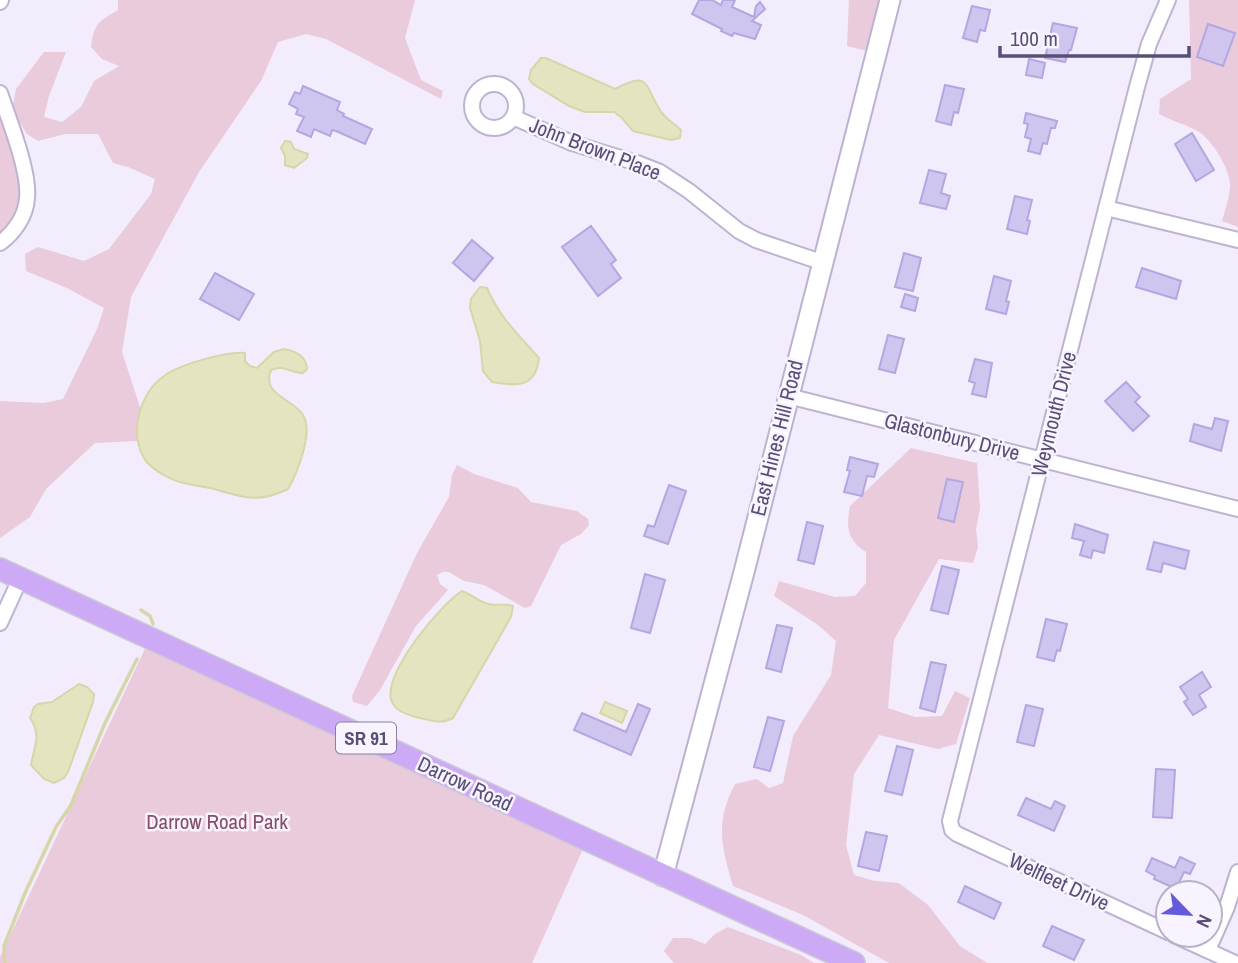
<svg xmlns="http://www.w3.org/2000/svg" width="1238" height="963" viewBox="0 0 1238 963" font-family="'Archivo Narrow',sans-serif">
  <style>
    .green { fill: #e9cbdc }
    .water { fill: #e5e4c1; stroke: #d6d6a8; stroke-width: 2 }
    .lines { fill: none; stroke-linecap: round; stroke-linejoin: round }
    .stream { stroke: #d6d6a8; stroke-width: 3.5 }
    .building { fill: #cfc5ef; stroke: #b4a7e1; stroke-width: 2 }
    .street-casing { stroke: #bcb4d0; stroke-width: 18 }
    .secondary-casing { stroke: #bbb2d3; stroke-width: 23 }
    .primary-casing { stroke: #cdcad6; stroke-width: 24 }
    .street { stroke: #fff; stroke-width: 14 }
    .secondary { stroke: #fff; stroke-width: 19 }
    .primary { stroke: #cdaaf5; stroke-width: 21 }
    .labels { text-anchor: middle; stroke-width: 5; stroke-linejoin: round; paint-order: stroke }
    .shield { fill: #f8f3fe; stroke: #87819f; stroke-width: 2 }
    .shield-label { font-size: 19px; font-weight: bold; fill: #575076 }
    .street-label { font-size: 21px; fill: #575076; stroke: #f8f3fe }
    .park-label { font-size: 21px; fill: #874e68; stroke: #f8f3fe }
  </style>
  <rect width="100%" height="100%" fill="#f3ecfc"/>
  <path class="green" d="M118,0H415L405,38L421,80L443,91L441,99L326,39L306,34L278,42L261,81L199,172L131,297L122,352L141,410L137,426V441L95,443L46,489L30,517L0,538V401L44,403L63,399L97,329L104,308L67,288L26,271L25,254L38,247L84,261L109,249L151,194L155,179L128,167L113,163L98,134H65L38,141L27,134L12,110L16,89L44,52H66L49,96L44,117L62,122L81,107L94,81L119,66L102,59L91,47C94,23 98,22 118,10Z
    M849,0H879L867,51L847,46Z
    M1189,0H1238V227L1222,221C1225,210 1229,199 1230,188C1232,172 1213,141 1199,132C1188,125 1171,121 1159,114L1160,99L1191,79Z
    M0,110C11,143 31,181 16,215C13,223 5,231 0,238Z
    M911,448L977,463L980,508L976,529L978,547L973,563L939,559L894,640L888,708L915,717L942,716L955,691L970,698L956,744L938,749L879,735L854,774L846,845L854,875L875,881L899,883L928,905L960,946L987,963H889L803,915L733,886C721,846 715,822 735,784L757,779L769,788L783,783L793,736L831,675L836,641L818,625L774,596L779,581L835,597L855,596L866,583V552C847,540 846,527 850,506Z
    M457,465L474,474L518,488L531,502L577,511L588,519L589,525L581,534L561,545L531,606L525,608L484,585L464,581L449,572H443L437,575L440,584L448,590L416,626L380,690L367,706L353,702L352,696L417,553L449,497L452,475Z
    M150,638L587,840L532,963H0V957Z
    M728,927L801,955L814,963H674L664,951L673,938H690L705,944L715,934Z"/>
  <path class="water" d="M541,58H546L615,89C650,70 644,85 660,110C665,119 674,123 681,130L680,138L671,140L633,131L621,117L614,112H585L569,106L533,84L529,79L531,70Z
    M285,141L291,142L294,149L308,154L307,158L294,168L285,165V156L281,148Z
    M480,287L487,288C499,317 519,335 539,358C536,389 515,386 492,382L483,371L480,341L470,308L471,299Z
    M284,349C296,351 306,356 307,369L303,373C290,373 284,364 271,370C261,395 292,398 303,415C314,432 297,473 288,489C254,505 242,496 210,488C195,485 178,484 164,475C158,472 147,464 144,458C129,432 140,393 164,376C178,365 227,351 245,353V361L250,366L257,368L274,352Z
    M462,591C471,594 479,602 489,604C497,606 505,603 513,606L511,617L453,718C440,725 430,720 416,717C406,714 394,711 391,699C385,671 440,605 462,591Z
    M79,684L87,687L94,694L93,702L68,772L64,778L54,783L44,779L31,765C34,747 42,735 30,718L34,707L38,704L52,702Z
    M605,702L627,711L622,723L600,713Z"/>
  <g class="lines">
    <path class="stream" d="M141,610L150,616L153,624
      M5,963L4,946L25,893L56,827L71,805L105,723L137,659"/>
  </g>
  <path class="building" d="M699,0H712L721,5L723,0H735L732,7L754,17L756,6L760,2L765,9L752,21L761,25L755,39L734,33L732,36L721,31L722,29L692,14Z
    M972,6L990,10L985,31L980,30L977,42L963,38Z
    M1053,23L1077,28L1071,50H1069L1065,62L1045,58Z
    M1208,24L1235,33L1223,66L1197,57Z
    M1029,59L1045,63L1042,78L1026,75Z
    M945,85L964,89L958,113L954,112L951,125L936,121Z
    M303,86L340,102L337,110L344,114L343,116L372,129L365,144L336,131L332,130L330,136L314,129L311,137L297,131L304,117L296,114L298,109L289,104L295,92L300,94Z
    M1026,113L1057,121L1055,128H1051L1047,144L1043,143L1040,154L1028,151L1031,139L1025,137L1028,124L1024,123Z
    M1192,133L1214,170L1196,181L1175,144Z
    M929,170L946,174L941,193L950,196L946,209L920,203Z
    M1015,196L1032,200L1027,220L1030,221L1027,234L1007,229Z
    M591,226L616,260L611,264L621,278L598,296L562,247Z
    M472,240L493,258L474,281L453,263Z
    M904,253L921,258L913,291L895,287Z
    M1142,268L1181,281L1176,299L1136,287Z
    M215,273L254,294L239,320L200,299Z
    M994,276L1011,281L1006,301L1009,302L1006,314L986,309Z
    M905,294L918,298L915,311L901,307Z
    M888,335L904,339L895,373L879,369Z
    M975,359L992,363L986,397L972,394L975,383L969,381Z
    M1126,382L1140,397L1135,402L1149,416L1133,431L1105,401Z
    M1215,418L1228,421L1221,451L1190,441L1194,424L1212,429Z
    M850,457L878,464L874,477L867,476L862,496L844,492L850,471L847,470Z
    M947,479L963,482L954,522L938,518Z
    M669,485L686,491L668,544L644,536L648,525L654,527Z
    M807,522L823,526L814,564L798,560Z
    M1075,524L1108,535L1104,553L1093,550L1091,558L1080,555L1084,541L1072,538Z
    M1154,542L1189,551L1185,569L1163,563L1161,572L1147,569Z
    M942,566L959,570L948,614L931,610Z
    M645,574L665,580L650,633L631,628Z
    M1046,619L1067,624L1060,651L1057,650L1054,661L1037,657Z
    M777,625L792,628L781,672L766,668Z
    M931,662L946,665L935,712L920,708Z
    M1202,672L1211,687L1199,695L1206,707L1193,715L1184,702L1188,699L1180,687Z
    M638,704L650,709L631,755L574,730L582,713L626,732Z
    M1026,705L1043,709L1034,746L1017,742Z
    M768,717L784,721L770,771L754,767Z
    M897,746L913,750L902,795L885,791Z
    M1156,769L1175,770L1172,818L1153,817Z
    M1026,798L1051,809L1055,801L1065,806L1054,831L1018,815Z
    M866,832L887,836L879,871L858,866Z
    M1180,857L1195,864L1190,874L1184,872L1176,889L1154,879L1155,876L1146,871L1152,858L1175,868Z
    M965,886L1001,903L994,919L958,902Z
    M1052,926L1084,940L1074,960L1043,946Z"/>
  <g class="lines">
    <defs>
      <path id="street" d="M1168,0L1149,44L1137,87L950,821L952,830L957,834L1168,932
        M0,2L1,0
        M472 106a22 22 0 1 1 44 0a22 22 0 1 1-44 0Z
        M0,93C9,120 30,172 27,198C26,216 14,233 0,243
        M513,117L572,143L637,163L660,172L689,191L739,231L756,240L821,262
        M1106,208L1238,240
        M788,396L1238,509
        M0,623L20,579
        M1174,935L1235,963
        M1208,950L1227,907L1238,872"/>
      <path id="secondary" d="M663,876L744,572L890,0"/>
      <path id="primary" d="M0,569L854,963"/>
    </defs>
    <use href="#street" class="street-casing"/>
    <use href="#secondary" class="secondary-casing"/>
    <use href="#primary" class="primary-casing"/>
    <use href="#street" class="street"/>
    <use href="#secondary" class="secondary"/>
    <use href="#primary" class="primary"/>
  </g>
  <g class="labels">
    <rect class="shield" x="336" y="722.5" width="60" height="31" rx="5"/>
    <g class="shield-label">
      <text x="366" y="745">SR 91</text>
    </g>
    <g class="street-label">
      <text transform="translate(595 149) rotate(21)" y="7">John Brown Place</text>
      <text transform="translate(1054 414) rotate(-76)" y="7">Weymouth Drive</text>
      <text transform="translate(952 437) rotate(14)" y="7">Glastonbury Drive</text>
      <text transform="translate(777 438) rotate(-76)" y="7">East Hines Hill Road</text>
      <text transform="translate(465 784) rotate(25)" y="7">Darrow Road</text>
      <text transform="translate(1059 882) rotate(25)" y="7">Welfleet Drive</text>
    </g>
    <g class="park-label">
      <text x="217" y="829">Darrow Road Park</text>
    </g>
  </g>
  <g transform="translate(1189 914) rotate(115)"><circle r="33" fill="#f8f3fe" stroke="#b8b2c8" stroke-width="2"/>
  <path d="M0-5L12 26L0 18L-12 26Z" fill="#635bdc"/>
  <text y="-10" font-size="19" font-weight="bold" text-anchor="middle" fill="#575076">N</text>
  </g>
  <path d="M1000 46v10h189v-10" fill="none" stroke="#575076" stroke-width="3.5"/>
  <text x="1010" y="46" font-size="21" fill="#575076" stroke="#f8f3fe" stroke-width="5" paint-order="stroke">100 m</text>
</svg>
